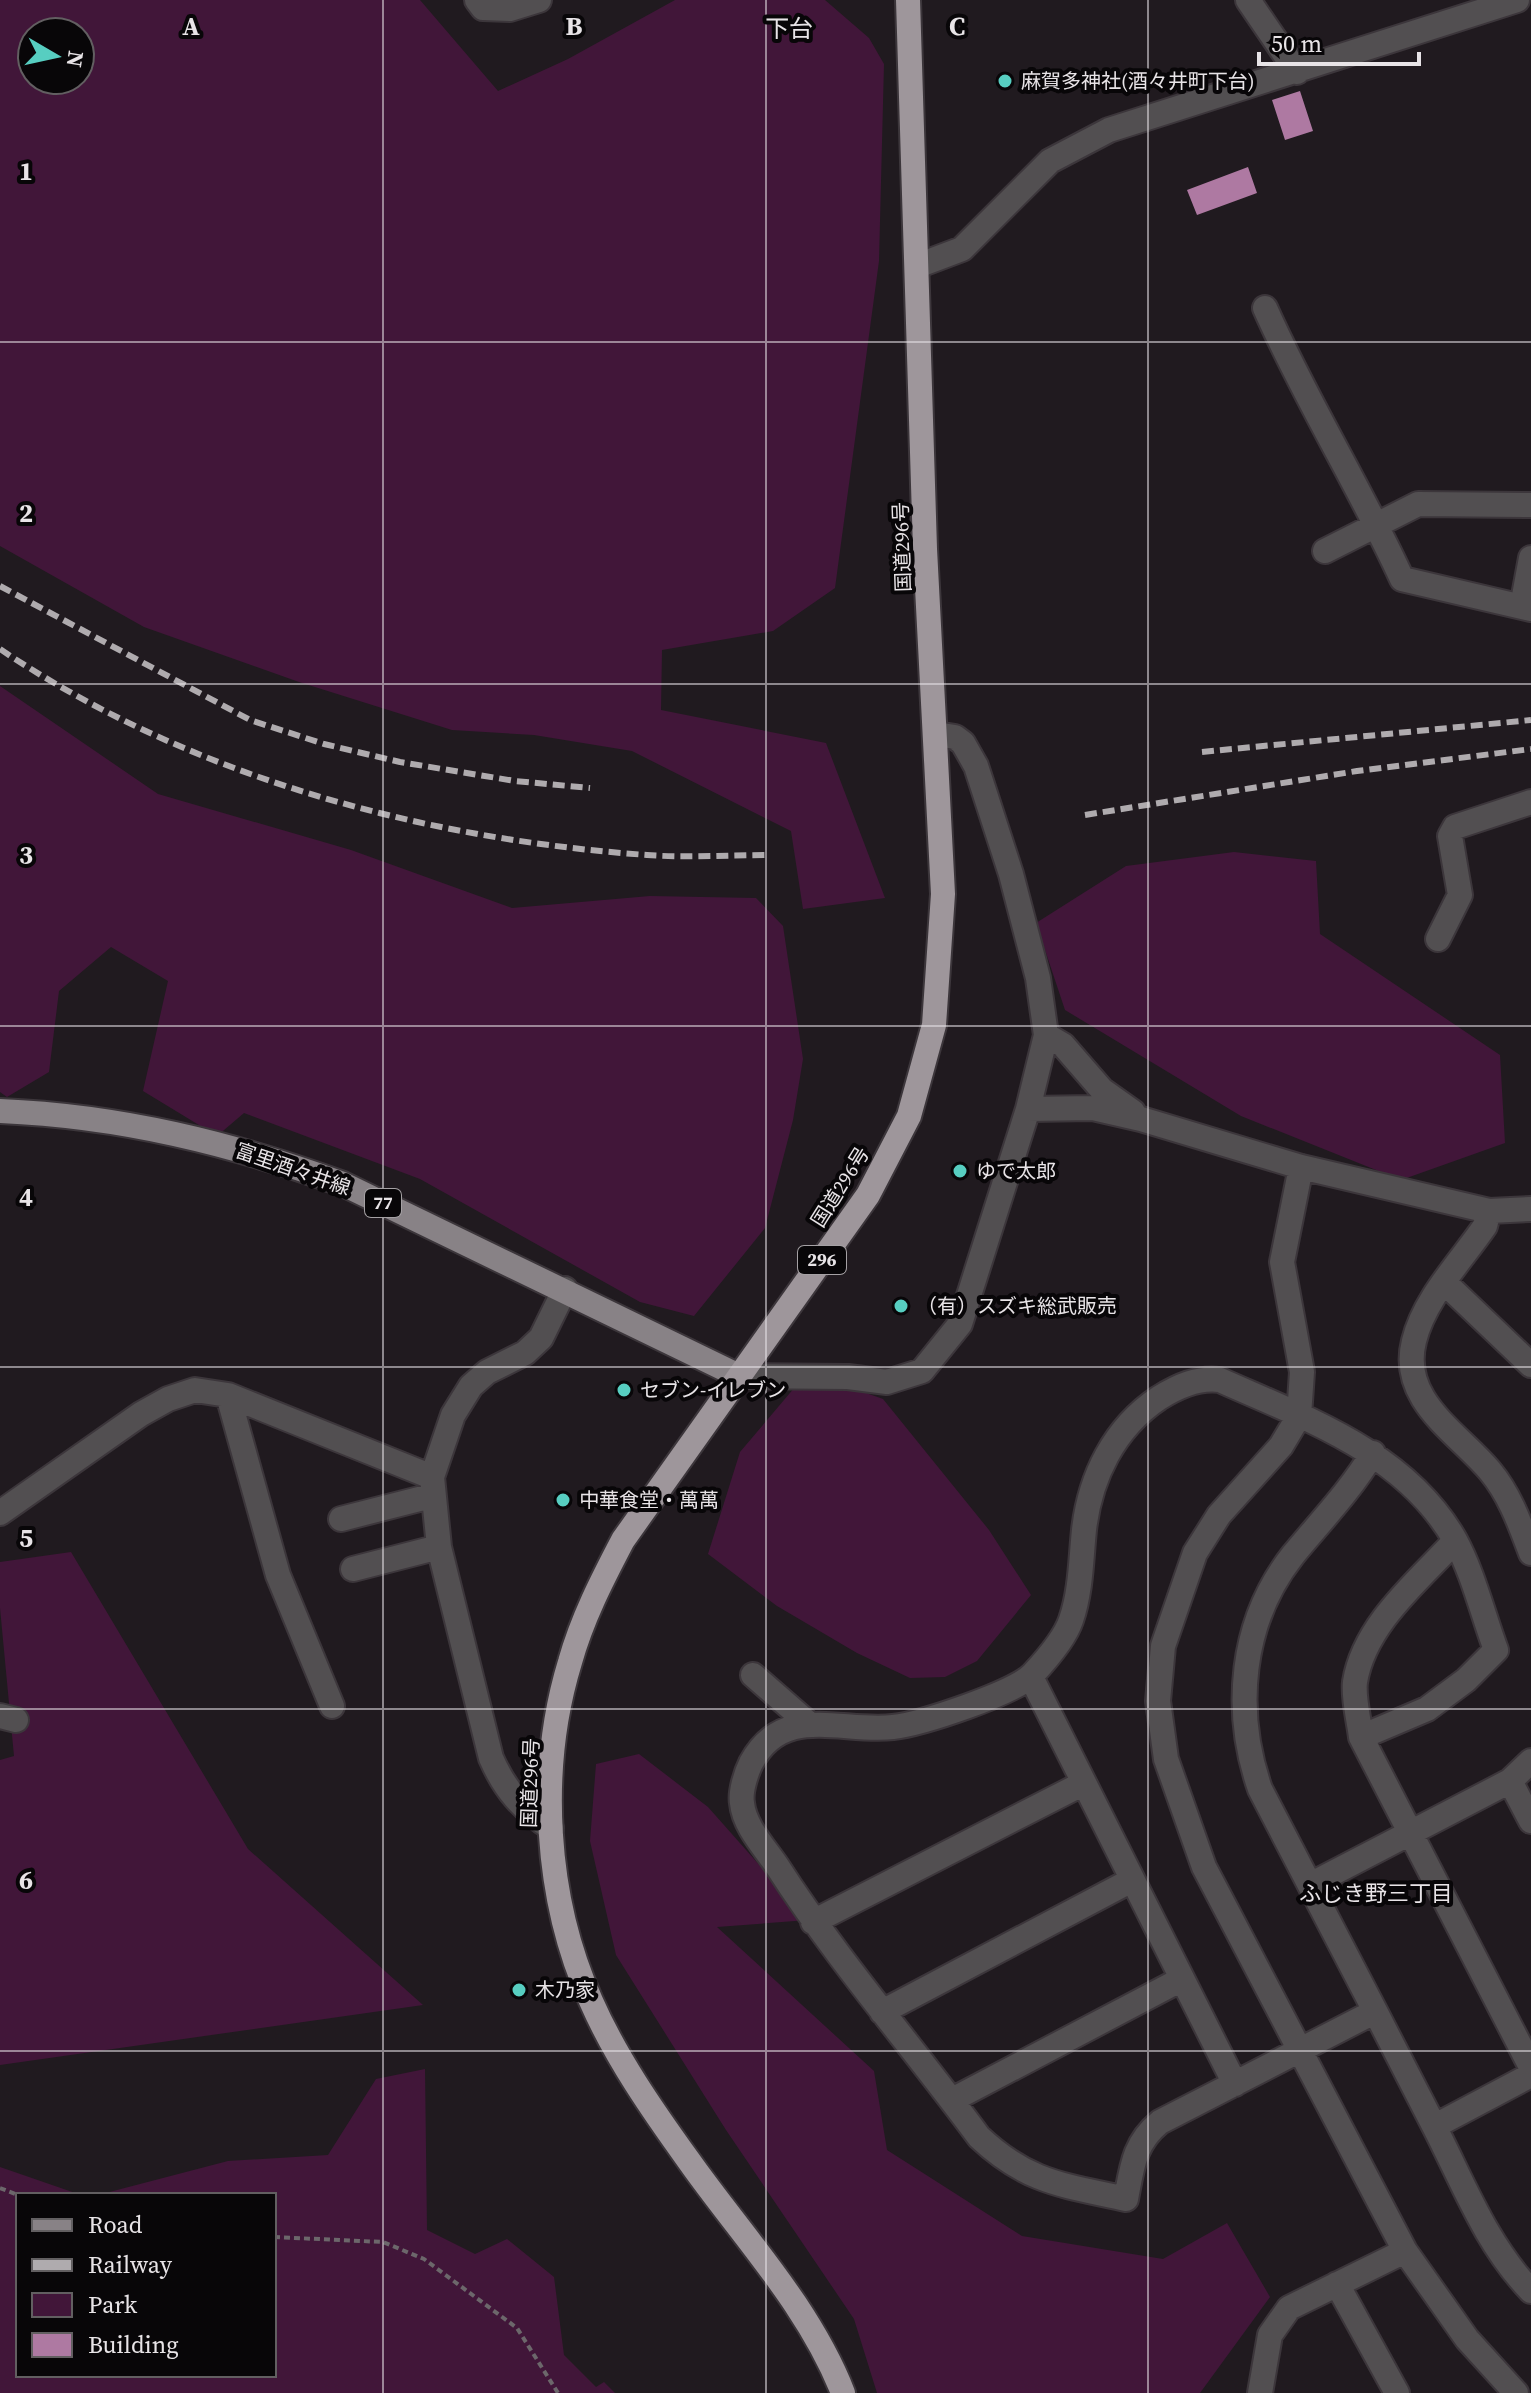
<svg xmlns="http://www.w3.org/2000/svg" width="1531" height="2393" viewBox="0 0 1531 2393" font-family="'Source Serif 4','Noto Sans JP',serif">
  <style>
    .green { fill: #411639; fill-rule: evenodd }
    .building { fill: #ae79a2 }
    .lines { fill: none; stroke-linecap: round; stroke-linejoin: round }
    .minor-casing { stroke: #3c363b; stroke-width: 28 }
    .major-casing { stroke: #3c363b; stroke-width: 28 }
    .highway-casing { stroke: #3c363b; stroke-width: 28 }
    .path { stroke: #6c676b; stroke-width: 4; stroke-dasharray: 6 4; stroke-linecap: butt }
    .minor { stroke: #524f51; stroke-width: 24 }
    .major { stroke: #888286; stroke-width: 24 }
    .highway { stroke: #9e969b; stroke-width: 24 }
    .rail { stroke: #afabae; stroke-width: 6; stroke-dasharray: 12 6; stroke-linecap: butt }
    .grid { fill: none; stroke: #e8e4e7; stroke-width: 2; stroke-opacity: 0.55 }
    .poi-dot { fill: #57cec1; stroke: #080608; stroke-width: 3 }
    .labels { text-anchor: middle; stroke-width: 8; stroke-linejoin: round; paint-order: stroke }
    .shield { fill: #080608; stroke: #a5a1a4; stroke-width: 2 }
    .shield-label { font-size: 18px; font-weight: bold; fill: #e8e4e7 }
    .poi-label { font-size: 20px; fill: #e8e4e7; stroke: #080608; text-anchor: start }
    .street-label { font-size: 20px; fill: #e8e4e7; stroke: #080608 }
    .neighbourhood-label { font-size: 22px; fill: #e8e4e7; stroke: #080608 }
    .quarter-label { font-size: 24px; fill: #e8e4e7; stroke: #080608 }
    .grid-label { font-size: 26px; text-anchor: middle; font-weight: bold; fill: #e8e4e7; stroke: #080608; stroke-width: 8; stroke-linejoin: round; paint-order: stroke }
  </style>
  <rect width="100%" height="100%" fill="#201a1f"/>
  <path class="green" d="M0,0H420L498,91L568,59L675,0H825L869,38L884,64L879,261L835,588L773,631L662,650L661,710L826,743L885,898L803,909L791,831L632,751L534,735L452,730L299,682L144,627L0,546ZM32,32H80V80H32Z
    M0,686L158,794L351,850L512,908L650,896L756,898L783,926L803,1059L793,1120L765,1228L694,1316L640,1302L420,1179L244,1113L217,1136L143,1091L168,981L111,947L59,991L49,1072L7,1097L0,1092Z
    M1234,852L1316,861L1320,934L1500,1055L1505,1143L1401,1180L1241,1116L1065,1010L1036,923L1126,866Z
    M841,1384L883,1399L989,1530L1031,1595L977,1661L945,1677L910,1678L857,1653L777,1606L708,1554L740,1452L795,1387Z
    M71,1552L248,1849L423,2005L0,2065V1760L14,1756L0,1608V1562Z
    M639,1754L708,1807L808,1920L717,1927L874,2071L887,2150L1022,2236L1163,2259L1227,2223L1270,2297L1200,2393H877L854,2319L726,2130L616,1955L590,1841L596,1764Z
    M425,2069L427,2230L475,2254L507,2239L554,2277L564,2355L596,2387L604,2382L615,2393H0V2167L81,2195H18V2375H274V2195H98L228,2161L328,2155L376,2079Z"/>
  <path class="building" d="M1300,91L1313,131L1285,140L1272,100Z
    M1248,167L1257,193L1197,215L1187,190Z"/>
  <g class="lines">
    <defs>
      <path id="minor" d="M477,0L483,8L510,9L539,0
        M1248,0L1297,72
        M917,266L962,249L1050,161L1109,130L1517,0
        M1265,308C1306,401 1360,487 1402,579L1531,609
        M1325,551L1418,504L1531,505
        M1522,607L1531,558
        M1438,939L1460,895L1450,836L1455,827L1531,802
        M1046,1035L1063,1045L1102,1090L1133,1112
        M1028,1109L1093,1108L1141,1119L1301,1167L1489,1211L1531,1209
        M1301,1167L1282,1262L1302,1372L1299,1416L1281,1446L1219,1515L1195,1553L1163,1646L1158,1701L1166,1759L1204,1867L1405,2251L1467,2339L1516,2393
        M1489,1211L1485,1226C1461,1261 1424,1299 1414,1341C1399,1400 1457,1432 1490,1471C1510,1495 1520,1524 1531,1553
        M1445,1283L1531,1365
        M739,1376L848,1377L887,1382L922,1371L960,1324L1028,1109L1046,1035L1038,978L1011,874L976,766L963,743L955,737L936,734
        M228,1395L278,1575L332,1706
        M1373,1453C1350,1491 1321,1521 1293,1555C1240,1622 1233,1711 1260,1789C1318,1901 1376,2012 1433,2124C1463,2182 1485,2243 1531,2291
        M0,1513L141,1414L168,1399L195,1390L228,1395L432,1477
        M341,1519L431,1496
        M1455,1541C1418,1581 1364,1625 1355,1682C1353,1698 1359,1720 1361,1737L1531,2067
        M353,1569L439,1547
        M753,1675L808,1723
        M1031,1677L1235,2084
        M0,1716L16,1720
        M1361,1737L1427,1709L1466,1680L1496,1650C1483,1615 1473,1573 1455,1540C1406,1453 1307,1419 1220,1380C1198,1377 1178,1386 1159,1398C1114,1428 1090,1477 1084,1530C1081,1559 1081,1591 1071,1620C1065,1638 1046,1660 1033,1674C1015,1693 921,1724 893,1727C841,1733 783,1703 751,1763C746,1773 740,1792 742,1803C744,1826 765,1848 777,1866C838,1961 912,2046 979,2137C1028,2183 1063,2185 1126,2199C1132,2167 1134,2143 1160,2122L1374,2012
        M1510,1781L1531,1821
        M551,1828C522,1809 505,1790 491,1758L439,1547L432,1477L453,1415L471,1386L487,1372L525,1353L541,1338L565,1289
        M1310,1885L1510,1781L1531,1761
        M813,1922L1082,1784
        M882,2012L1132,1880
        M952,2100L1182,1979
        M1435,2126L1531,2075
        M1337,2284L1397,2393
        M1260,2393L1270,2335L1289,2308L1405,2251"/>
      <path id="major" d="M0,1111C120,1116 231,1143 343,1184L739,1376"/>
      <path id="highway" d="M843,2393C809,2306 742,2236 689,2161C653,2111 616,2058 591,2001C545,1899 537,1770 570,1662C582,1619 602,1580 623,1540L868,1195L909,1116L934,1025L943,894L925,549L908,0"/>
    </defs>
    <use href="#minor" class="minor-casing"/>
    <use href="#major" class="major-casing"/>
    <use href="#highway" class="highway-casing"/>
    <path class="path" d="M0,2188L18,2195
      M274,2237L383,2242L424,2259L517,2328L558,2393"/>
    <use href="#minor" class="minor"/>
    <use href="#major" class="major"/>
    <use href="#highway" class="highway"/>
    <path class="rail" d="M0,586L250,720L324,744L400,762L515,781L590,788
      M0,649C189,776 421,839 647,855C687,858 728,855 769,855
      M1202,752L1531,720
      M1085,815L1357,771L1531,749"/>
  </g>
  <path class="grid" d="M383,0V2393M766,0V2393M1148,0V2393M0,342H1531M0,684H1531M0,1026H1531M0,1367H1531M0,1709H1531M0,2051H1531"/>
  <g class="poi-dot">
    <circle cx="1005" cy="81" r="8"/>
    <circle cx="960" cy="1171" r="8"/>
    <circle cx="901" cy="1306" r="8"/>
    <circle cx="624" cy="1390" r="8"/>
    <circle cx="563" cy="1500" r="8"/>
    <circle cx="519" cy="1990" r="8"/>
  </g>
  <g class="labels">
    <g class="shield">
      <rect x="365" y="1189" width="36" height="28" rx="6"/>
      <rect x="798" y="1246" width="48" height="28" rx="6"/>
    </g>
    <g class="shield-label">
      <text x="383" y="1209">77</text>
      <text x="822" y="1266">296</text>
    </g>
    <g class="poi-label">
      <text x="1021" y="88">麻賀多神社(酒々井町下台)</text>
      <text x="976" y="1178">ゆで太郎</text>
      <text x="917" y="1313">（有）スズキ総武販売</text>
      <text x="640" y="1397">セブン-イレブン</text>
      <text x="579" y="1507">中華食堂・萬萬</text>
      <text x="535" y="1997">木乃家</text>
    </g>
    <g class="street-label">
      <text transform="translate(902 547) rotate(-92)" y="7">国道296号</text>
      <text transform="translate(293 1169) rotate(19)" y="7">富里酒々井線</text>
      <text transform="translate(840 1187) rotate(-58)" y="7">国道296号</text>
      <text transform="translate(530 1783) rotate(-88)" y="7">国道296号</text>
    </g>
    <g class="neighbourhood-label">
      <text x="1376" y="1901">ふじき野三丁目</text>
    </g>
    <g class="quarter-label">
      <text x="789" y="37">下台</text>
    </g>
  </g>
  <g class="grid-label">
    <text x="191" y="35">A</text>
    <text x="574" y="35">B</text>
    <text x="957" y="35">C</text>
    <text x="26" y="180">1</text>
    <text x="26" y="522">2</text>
    <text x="26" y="864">3</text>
    <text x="26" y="1206">4</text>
    <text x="26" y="1547">5</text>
    <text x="26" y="1889">6</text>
  </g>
  <rect x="16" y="2193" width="260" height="184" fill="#080608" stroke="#625f61" stroke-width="2"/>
  <rect x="32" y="2219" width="40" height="12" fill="#888286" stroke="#625f61" stroke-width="2"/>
  <text x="88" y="2233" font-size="24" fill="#e8e4e7">Road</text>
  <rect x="32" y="2259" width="40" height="12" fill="#afabae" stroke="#625f61" stroke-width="2"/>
  <text x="88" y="2273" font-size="24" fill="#e8e4e7">Railway</text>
  <rect x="32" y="2293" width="40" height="24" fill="#411639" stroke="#625f61" stroke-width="2"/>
  <text x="88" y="2313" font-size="24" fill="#e8e4e7">Park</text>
  <rect x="32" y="2333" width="40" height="24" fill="#ae79a2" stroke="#625f61" stroke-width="2"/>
  <text x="88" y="2353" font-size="24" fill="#e8e4e7">Building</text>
  <g transform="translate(56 56) rotate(99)"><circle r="38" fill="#080608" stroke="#625f61" stroke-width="2"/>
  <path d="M0-6L14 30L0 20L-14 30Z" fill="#57cec1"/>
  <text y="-12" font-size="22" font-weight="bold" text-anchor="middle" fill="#e8e4e7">N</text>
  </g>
  <path d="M1259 52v12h160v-12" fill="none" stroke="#e8e4e7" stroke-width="4"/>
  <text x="1271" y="52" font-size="24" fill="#e8e4e7" stroke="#080608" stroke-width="6" paint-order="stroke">50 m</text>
</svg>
